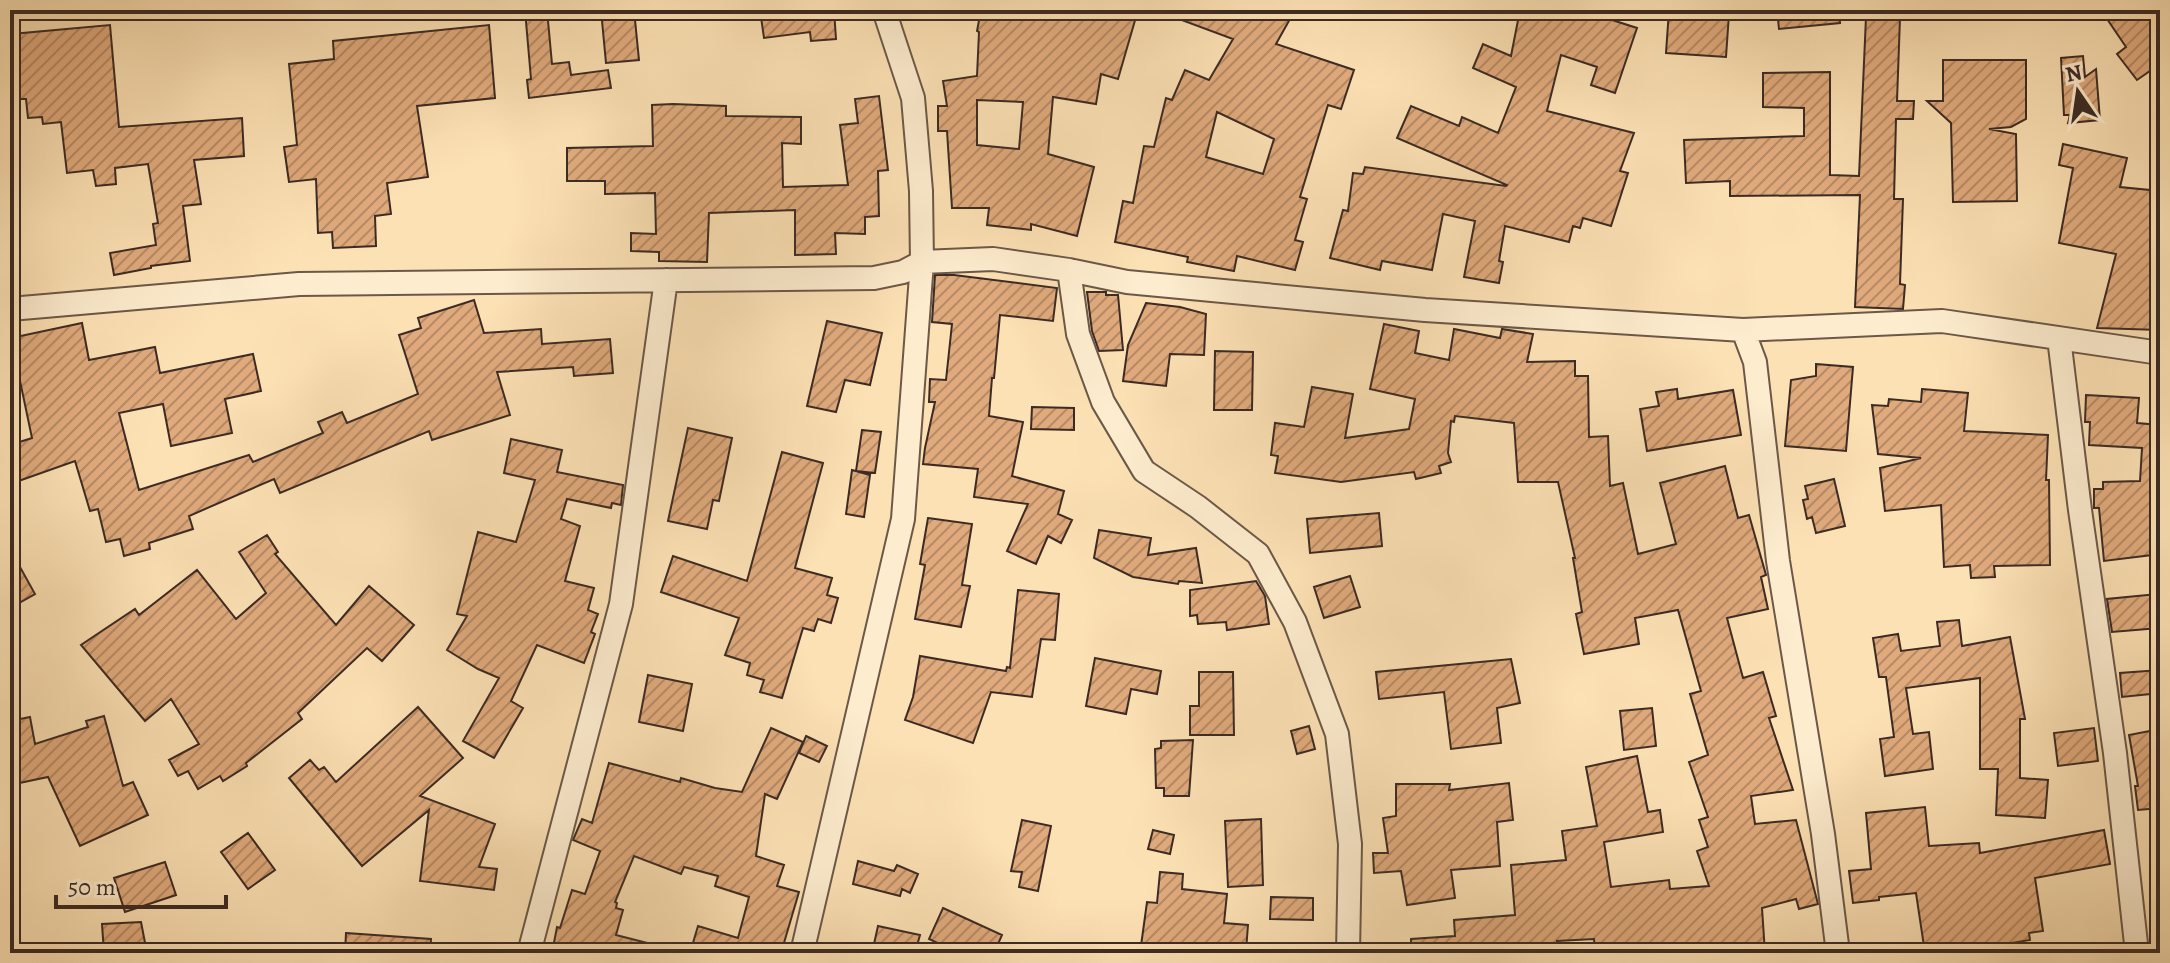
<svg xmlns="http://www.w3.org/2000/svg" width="2170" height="963" viewBox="0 0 2170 963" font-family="Alegreya,serif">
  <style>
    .building { fill: url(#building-hatch); stroke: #3b2b24; stroke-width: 2; fill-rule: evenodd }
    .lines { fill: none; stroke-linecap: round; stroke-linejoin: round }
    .minor-casing { stroke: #6b5848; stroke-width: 26 }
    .minor { stroke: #fdecce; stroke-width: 22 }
  </style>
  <defs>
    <pattern id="building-hatch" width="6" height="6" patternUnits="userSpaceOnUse" patternTransform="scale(2)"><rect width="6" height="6" fill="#e0aa7c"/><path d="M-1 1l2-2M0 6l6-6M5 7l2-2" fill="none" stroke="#b78b65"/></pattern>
  </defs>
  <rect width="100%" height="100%" fill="#fce1b4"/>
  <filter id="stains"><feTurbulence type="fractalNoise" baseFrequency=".0025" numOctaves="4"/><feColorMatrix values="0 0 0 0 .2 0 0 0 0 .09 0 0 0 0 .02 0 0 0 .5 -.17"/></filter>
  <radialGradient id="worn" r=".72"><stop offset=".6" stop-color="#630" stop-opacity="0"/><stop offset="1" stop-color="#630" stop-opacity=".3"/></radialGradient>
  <path class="building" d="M525,10H547L552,64L569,62L571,75L608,70L611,88L529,98L527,80L531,79Z
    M601,10H634L639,60L606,63Z
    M813,10H834L836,39L811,41L810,32L764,38L761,17Z
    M981,10H1138L1118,79L1101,74L1096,104L1053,97L1048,154L1094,167L1077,236L1031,224V230L987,225L989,208H952L947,131H938V106H947L943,81L977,76L979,32L977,31ZM977,100L1023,102L1019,149L977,145Z
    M1161,10H1295L1276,44L1354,70L1341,109L1328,105L1300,197L1307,199L1295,240L1303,242L1295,270L1237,256L1234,271L1187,262L1188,257L1115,242L1123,201L1133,203L1144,146L1154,147L1166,98L1172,100L1185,70L1209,80L1233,39L1160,12ZM1217,112L1274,139L1263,174L1206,157Z
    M1520,10H1581L1637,28L1615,93L1591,85L1597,67L1561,55L1547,111L1634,133L1620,171L1628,173L1611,226L1583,218L1580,228L1573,226L1569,242L1505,226L1499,261L1503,262L1499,283L1464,277L1475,221L1443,214L1432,270L1382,261L1380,270L1330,258L1343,210L1348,211L1353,173L1363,174L1365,167L1506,186L1507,185L1397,138L1411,106L1459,126L1462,117L1498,133L1516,87L1473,68L1483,44L1511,56Z
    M1669,10L1729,14L1726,57L1666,53Z
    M1777,10H1839L1840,23L1779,29Z
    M2101,10H2160V64L2137,80L2117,54L2126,47Z
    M1866,17L1900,18L1897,101H1914L1913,119H1896L1894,199H1903L1900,284L1905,285L1903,309L1855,307L1860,195L1730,196V181L1686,183L1684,140L1804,136V108L1763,107V73L1830,72V175L1859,176Z
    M110,25L119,127L242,118L244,156L194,160L201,204L183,206L190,261L151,266V268L114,275L110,253L156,245L153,224L158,223L148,164L115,168L116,184L96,186L93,170L67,173L61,122L43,124L42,117L28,118L26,99H19L12,34Z
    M489,25L495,98L417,106L428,177L387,183L391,214L375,216L376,246L333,248L332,232L318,233L316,179L289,182L284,147L297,145L289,64L334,59L333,41Z
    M2083,56L2085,77L2096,69L2100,120L2068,123L2070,115H2064L2061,58Z
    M1943,60H2026V119L2011,127L1989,129L2016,134L2017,201L1953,202L1951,123L1927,101H1943Z
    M879,96L888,170L878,171L879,216L865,217V234L835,233L836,254L795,255V210L709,213L707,262L659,261V252L631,251V233L656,234L655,193L605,194V181H567V148L653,146L652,105L673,104L726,106V116L801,117V144L782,143L783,187L848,185L840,125L858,123L855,99Z
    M2063,144L2127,158L2120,187L2160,191V330L2097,328L2116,254L2059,243L2073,168L2059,165Z
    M935,275H954L1057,288L1053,321L1000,315L994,378H992L989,416L1023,422L1012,476L1064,491L1058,514L1072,520L1061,543L1048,536L1036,564L1007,551L1028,504L974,497L978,469L923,464L925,448L935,402H929L930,379L946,380L952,324L932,322Z
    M1087,292H1106V295H1118L1123,350L1099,351L1092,331Z
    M474,300L484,333L541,329L542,344L610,339L613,373L574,376L573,367L497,372L510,415L432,440L429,431L280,493L274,479L189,516L193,529L149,543L150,549L124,556L120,539L106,542L98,509L90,511L75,461L10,484V445L32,438L11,338L82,323L89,360L155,347L160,373L253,354L261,391L225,399L232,433L171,446L163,404L119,413L139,490L249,455L253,462L323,433L318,422L342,412L347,423L418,394L399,335L421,328L418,318Z
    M1146,303L1180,307L1206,314L1204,355L1170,354L1166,386L1123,381L1128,345Z
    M827,321L882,333L870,385L845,380L836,412L807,406Z
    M1384,324L1419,331L1415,353L1449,360L1454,329L1500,338L1502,329L1533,334L1527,362L1575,361V376H1588L1589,437L1608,436L1610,486L1623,483L1638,554L1676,544L1660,483L1725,466L1738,518L1749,515L1766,575L1761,577L1768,609L1727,618L1743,678L1763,672L1776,716L1769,718L1793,790L1751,796L1755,824L1796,820L1818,904L1799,909L1796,899L1762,908L1765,953H1595L1594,939L1557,941L1558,953H1520V950L1479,953H1411V939L1455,936L1454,920L1515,915L1511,865L1566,860L1562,831L1597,826L1586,767L1637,756L1648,812L1660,810L1663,832L1604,842L1611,887L1669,880L1670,889L1709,886L1697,851L1708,847L1699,820L1708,817L1689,762L1708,755L1690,694L1701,691L1678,610L1635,618L1639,644L1584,654L1576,614L1582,612L1573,558H1575L1558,482H1518L1514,423L1455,416L1454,422L1451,421L1448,453L1451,462L1439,466L1441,473L1416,479L1414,472L1341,482L1275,473L1278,456L1271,455L1275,423L1304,427L1312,387L1353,394L1345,438L1409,429L1415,399L1370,389Z
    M1215,351L1253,352L1252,410H1214Z
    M1816,364L1853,367L1846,451L1785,446L1791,380L1816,376Z
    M1677,389L1678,399L1733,390L1741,435L1647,451L1640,409L1659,406L1656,392Z
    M1922,389L1968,393L1964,431L2048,435L2046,480H2049L2050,565L1994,566L1995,577L1971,578L1970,565L1944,567L1941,505L1885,511L1880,468L1921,458L1878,454L1872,405L1888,406L1889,399L1921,402Z
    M2086,395L2139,398L2137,423L2160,425L2158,510H2160V554L2104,561L2099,508H2094V489H2103V482L2140,481L2142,448L2089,445L2090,422H2085Z
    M1032,407L1074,408V430L1031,429Z
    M688,428L732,438L719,501L713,500L707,529L668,521Z
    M862,430L881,432L875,473L856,471Z
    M511,439L562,450L557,472L623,485L621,505L612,503L611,508L567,499L561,519L580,526L565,581L594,588L588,610L598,614L591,632L595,634L584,663L537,645L511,701L523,708L494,758L463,741L499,678L478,669L447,650L467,616L457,614L478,532L516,542L535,480L504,473Z
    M782,452L823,463L795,568L832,578L827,595L838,598L831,623L818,619L814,631L803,628L782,698L760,692L764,680L747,675L750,663L725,655L739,618L661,592L673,556L747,581Z
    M852,470L870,475L864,517L846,514Z
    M1834,479L1845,526L1816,533L1812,517L1807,519L1803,500L1808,499L1805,486Z
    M1379,513L1382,546L1310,553L1307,519Z
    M928,518L972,524L962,585L970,586L961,627L915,619L925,565L920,564Z
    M1099,530L1151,538L1148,555L1196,548L1202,583L1179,581L1178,584L1133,577L1094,558Z
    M267,535L278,552L275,554L336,625L369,586L414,625L382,661L367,648L298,713L302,719L246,763L247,766L223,781L220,776L198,789L188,771L178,776L169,760L199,744L171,699L145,721L81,645L135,609L139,615L197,570L236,619L266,593L239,552Z
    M10,549L35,594L10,608Z
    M1350,576L1360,607L1324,618L1314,587Z
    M1256,581L1265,596L1269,624L1227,630L1226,622L1198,624L1197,615L1190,616V590Z
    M1018,590L1059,594L1055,640L1041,639L1032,697L991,692L973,743L905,720L913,697L920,656L1006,671L1007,667L1010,668Z
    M2157,594L2159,628L2112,632L2107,599Z
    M1959,620L1962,646L2010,637L2025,719H2020V778L2048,780L2045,818L1996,815L1998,769H1980V678L1906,688L1913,734L1929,732L1933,769L1885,776L1880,739L1894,737L1886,677H1879L1873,638L1898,634L1901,651L1940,646L1937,622Z
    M1095,658L1161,671L1157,694L1131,689L1126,714L1086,706Z
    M1511,659L1520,703L1497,708L1501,743L1451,749L1444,692L1379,699L1376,672Z
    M2160,670V693L2122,697L2120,673Z
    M1199,672H1233L1234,735H1190V706H1199Z
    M648,675L692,684L683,731L639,722Z
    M418,707L463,758L420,796L495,824L479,867L497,869L494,890L420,881L429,810L362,866L289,778L310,760L319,770L324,767L336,782Z
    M1652,708L1656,746L1624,750L1620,711Z
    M104,716L123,786L133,782L148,815L80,846L48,777L10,785V721L30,717L35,744L88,727L86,721Z
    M1309,726L1315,749L1297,754L1291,731Z
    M771,728L803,742L777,799L765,794L756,856L784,865L777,886L799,892L781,953H690L698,926L738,938L749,897L715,886L718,876L684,867L681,874L634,856L615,902L617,903L616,908L623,910L616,935L663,947L662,953H552L557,927L560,928L572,890L585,894L600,851L573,840L582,819L592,823L609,763L680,782L681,778L715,788L742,792Z
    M2094,728L2098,761L2058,766L2054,733Z
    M2160,729V808L2138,810L2135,786H2138L2129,735Z
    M806,736L827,746L819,762L799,753Z
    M1193,740L1189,796H1164V788H1156L1155,749L1161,748V741Z
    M1509,783L1513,820L1497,822L1500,866L1451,870L1455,898L1407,905L1401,871L1374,873L1373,853H1388L1383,818L1396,816V784H1450L1449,790Z
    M1925,807L1929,846L1979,843L1980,853L2104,830L2110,864L2035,878L2043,931L2029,933L2030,940L1952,953H1925L1916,893L1879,897V900L1853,903L1849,871L1871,869L1866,813Z
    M1261,819L1263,885L1228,887L1225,821Z
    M1022,820L1051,826L1038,891L1019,887L1022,872L1011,871Z
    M1153,830L1174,835L1170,854L1148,849Z
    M248,833L275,870L248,889L221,852Z
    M858,861L894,871L897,865L918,874L910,893L902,889L900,896L853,884Z
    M165,862L176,895L125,912L114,878Z
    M1160,872L1183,874L1182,889L1227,894L1224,923L1248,925L1246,951L1220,948V953H1140L1147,902L1157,903Z
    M1271,897L1313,898V920L1270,919Z
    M943,908L1002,935L994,953H959L929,939Z
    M141,922L147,953H104L102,924Z
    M878,926L920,935L915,953H872Z
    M346,933L431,939L430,953H345Z"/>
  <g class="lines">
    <defs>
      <path id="minor" d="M1069,270L1078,334L1103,402L1144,471L1198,507L1258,554L1295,622L1337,734L1350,844L1348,953
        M10,309L299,284L874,278L903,272L922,262L993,259L1069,270L1127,282L1425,310L1743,330L1942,321L2160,353
        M1743,330L1755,362L1778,561L1823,834L1838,953
        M2059,338L2080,510L2115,753L2137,953
        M529,953L621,604L666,280
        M802,953L903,519L922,262L921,191L913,98L884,10"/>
    </defs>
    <use href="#minor" class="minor-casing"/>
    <use href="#minor" class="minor"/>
  </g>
  <rect width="2170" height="963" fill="none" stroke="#fce1b4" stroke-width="40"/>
  <rect x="12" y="12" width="2146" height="939" fill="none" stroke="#3b2b24" stroke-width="4"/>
  <rect x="20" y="20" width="2130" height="923" fill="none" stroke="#3b2b24" stroke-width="2"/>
  <g transform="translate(2078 92) rotate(347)" stroke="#fdecce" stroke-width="6" paint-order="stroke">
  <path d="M0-6L14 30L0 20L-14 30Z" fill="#3b2b24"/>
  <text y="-12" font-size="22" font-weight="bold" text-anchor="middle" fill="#3b2b24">N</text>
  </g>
  <path d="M56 895v12h170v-12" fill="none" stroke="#3b2b24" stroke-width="4"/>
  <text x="68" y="895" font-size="24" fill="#3b2b24" stroke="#fdecce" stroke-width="6" paint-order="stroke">50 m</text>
  <rect width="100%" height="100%" filter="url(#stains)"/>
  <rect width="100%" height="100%" fill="url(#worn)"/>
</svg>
